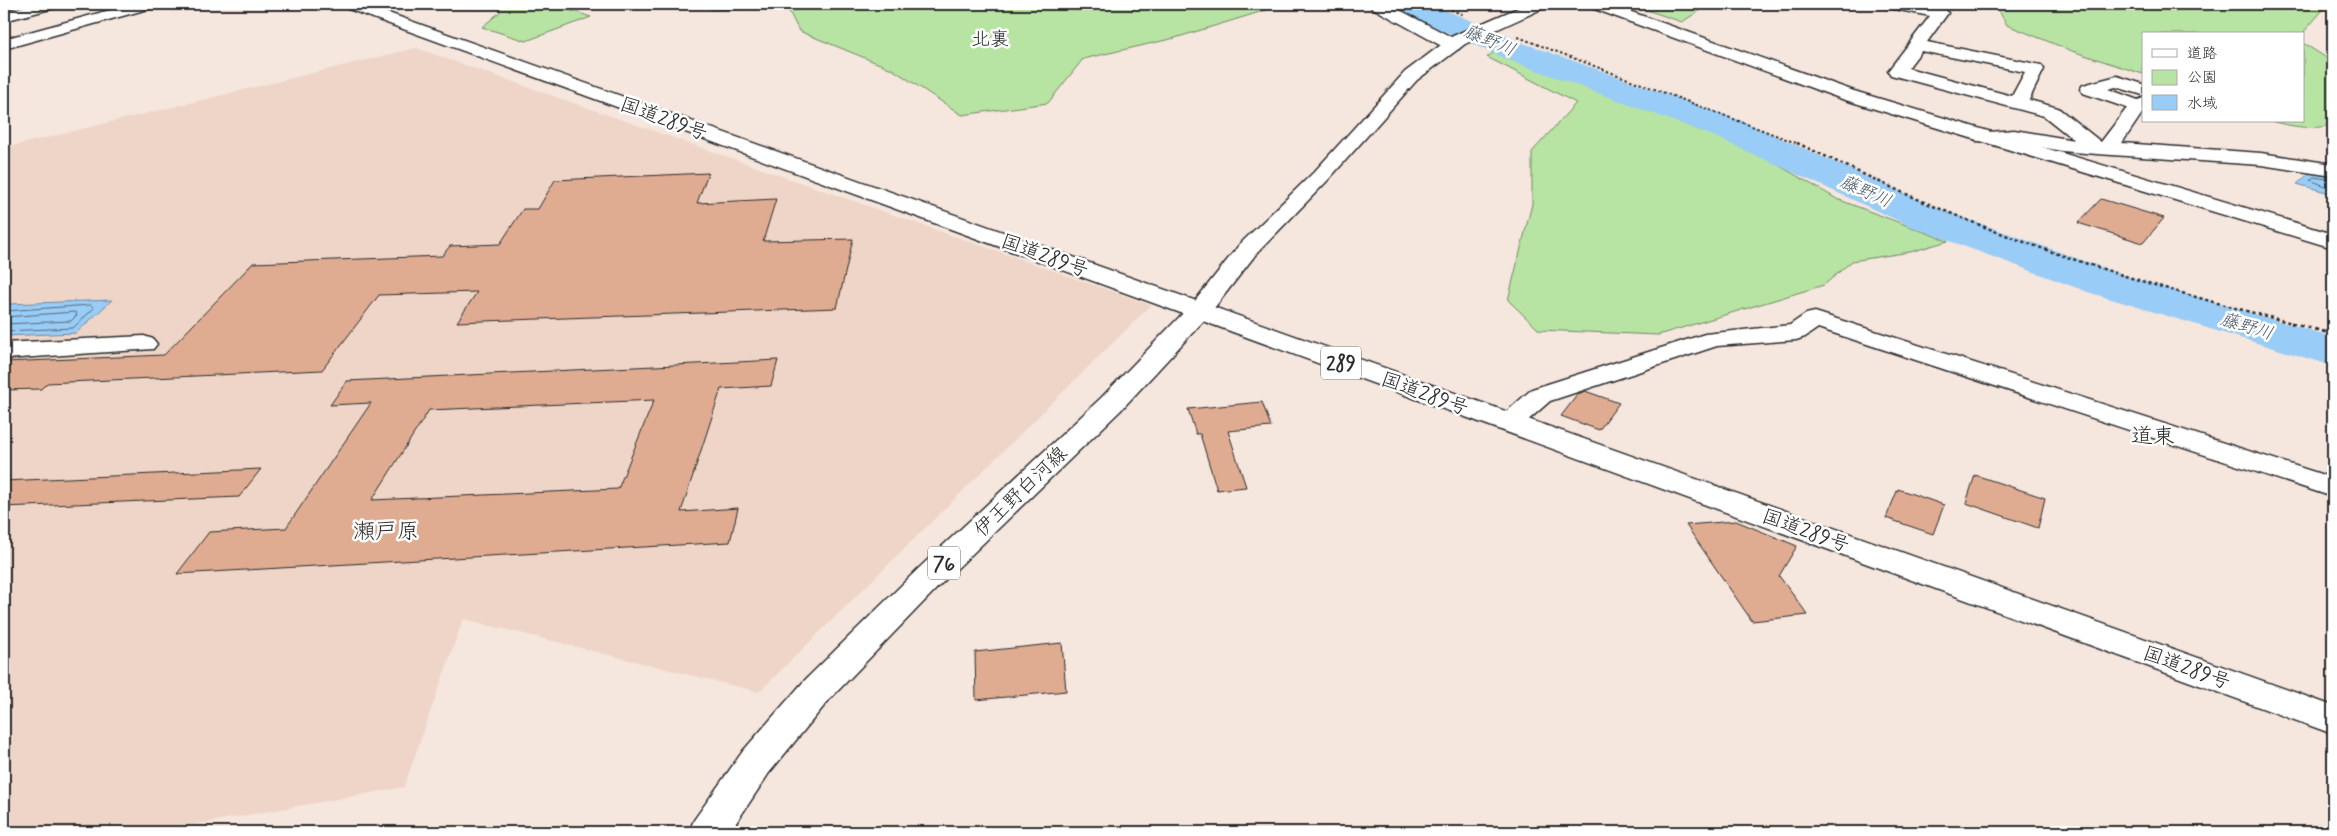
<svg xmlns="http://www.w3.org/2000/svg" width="2337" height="836" viewBox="0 0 2337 836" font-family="Mynerve,'Klee One',sans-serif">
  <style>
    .built { fill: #eed5c7 }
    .green { fill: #b7e4a2; stroke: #718866 }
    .water { fill: #99ccf6; stroke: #6d8ca5 }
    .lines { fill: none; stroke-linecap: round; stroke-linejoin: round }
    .shore { stroke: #576b7c; stroke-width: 1 }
    .river { fill: #99ccf6; fill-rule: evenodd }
    .building { fill: #dfac92; stroke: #2b2b2b; fill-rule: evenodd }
    .minor-casing { stroke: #2b2b2b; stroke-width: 3 }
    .tertiary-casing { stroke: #2b2b2b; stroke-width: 3 }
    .primary-casing { stroke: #2b2b2b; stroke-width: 3 }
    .trunk-casing { stroke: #2b2b2b; stroke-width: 3 }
    .path-far2 { stroke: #2b2b2b; stroke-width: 2; stroke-dasharray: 2.5 2.5; stroke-linecap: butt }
    .path-far1 { stroke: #2b2b2b; stroke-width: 2.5; stroke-dasharray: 3 3; stroke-linecap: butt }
    .path { stroke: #2b2b2b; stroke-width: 3; stroke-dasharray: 4 4; stroke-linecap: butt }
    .minor { fill: #fff; fill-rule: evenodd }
    .tertiary { fill: #fff; fill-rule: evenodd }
    .primary { fill: #fff; fill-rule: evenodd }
    .trunk { fill: #fff; fill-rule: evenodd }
    .labels { text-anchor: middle; stroke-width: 5; stroke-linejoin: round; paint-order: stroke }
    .far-water-label { font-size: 18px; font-style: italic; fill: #4c5b68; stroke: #fff }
    .far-quarter-label { font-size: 19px; fill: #2b2b2b; stroke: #fff }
    .shield { fill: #fff; stroke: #6b6b6b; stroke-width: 1 }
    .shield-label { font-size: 19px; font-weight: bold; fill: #2b2b2b }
    .street-label { font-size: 20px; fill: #2b2b2b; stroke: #fff }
    .quarter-label { font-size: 22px; fill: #2b2b2b; stroke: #fff }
  </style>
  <rect width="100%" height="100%" fill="#f5e6de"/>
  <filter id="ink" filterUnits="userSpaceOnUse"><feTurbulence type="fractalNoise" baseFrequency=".02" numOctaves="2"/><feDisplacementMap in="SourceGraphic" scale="10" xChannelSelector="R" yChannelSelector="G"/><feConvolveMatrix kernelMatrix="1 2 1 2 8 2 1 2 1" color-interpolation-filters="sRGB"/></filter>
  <g filter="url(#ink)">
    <path class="built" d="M416,48L1151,305L759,692L463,619L404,787L153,832H4V148Z"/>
    <path class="green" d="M500,4H551L591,17L526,41L482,27L500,12Z
      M704,4H1286L1175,38L1083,59L1048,103L962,115L892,69L799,31L787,7L712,10Z
      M1629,4H1710L1682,22Z
      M1995,4H2328L2302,34H2143V74L2072,51L2007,25Z
      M2303,43L2333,62V124C2313,131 2291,126 2270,121H2303Z
      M1496,51L1735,140L1837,199L1948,241L1910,252L1852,261L1824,285L1658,335L1539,330L1508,300L1532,204V152L1576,103L1487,57Z"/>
    <path class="water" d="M2312,171L2333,176V194L2297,184Z
      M112,300L76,333L4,336V308L9,304Z"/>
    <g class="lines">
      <path class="shore" d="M2333,180L2314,177L2310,180L2333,189
        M4,311L91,305L94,308L73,328L4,331
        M4,317L75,312L77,315L71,321L4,324"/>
      <path class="river" d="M1392,4H1431L1526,44L1742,121L1940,209L2120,274L2333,337V366L2088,292L1912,227L1716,137L1504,58L1397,10Z"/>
    </g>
    <path class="building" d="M708,173L697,203L776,199L763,241L853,239L837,308L457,322L477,292L379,295L322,370L47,383L41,389L4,390V362L164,355L253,263L442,256L450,246L500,244L523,209H538L555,180Z
      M2101,199L2164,218L2143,243L2078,223Z
      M778,360L771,386L721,389L681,512L738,508L730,542L177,574L209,532L286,528L371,403L330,405L347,381ZM654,400L618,489L372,500L429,410Z
      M1585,391L1619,403L1599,430L1561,416L1578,394Z
      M1262,402L1271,427L1228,431L1246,487L1217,490L1200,434H1196L1188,409Z
      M261,469L239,497L4,507V481Z
      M1975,475L2045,498L2038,528L1966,503Z
      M1898,489L1944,505L1933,534L1886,518Z
      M1736,521L1797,546L1779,576L1808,615L1752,621L1686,525Z
      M1062,643L1066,691L976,700L975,652Z"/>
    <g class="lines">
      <defs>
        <path id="minor" d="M34,4H60L58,7L4,21V11Z
          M132,4H157L155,7L4,49V39Z
          M1369,4H1388L1459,41L1461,45L1459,49H1447L1371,7Z
          M1882,4H1915L1946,10L1948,13L1927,42L2041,65L2044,69L2029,100L2058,108L2101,142L2127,108L2083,93L2080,89L2083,85L2117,76L2143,84V95L2116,87L2108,89L2138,100L2143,98V112L2122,143L2261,153L2333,164V176L2261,165L2097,154L2062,151L2014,142L1977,141L1974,137L1977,133L2014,130L2074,140L2044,116L1891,75L1888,71L1930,16L1884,7ZM1921,51L2025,72L2012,96L1908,68Z
          M1815,312L2333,478V497L1818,328L1805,337L1796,340L1717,346L1550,401L1518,429L1508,431L1498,429L1494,423L1532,389L1705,334L1790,325L1806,314Z
          M144,336L153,339L157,344L153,349L4,359V343Z"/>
        <path id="tertiary" d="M1527,4H1548L1546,7L1465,44L1417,80L1328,180L1256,254L1208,316L1199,318L1190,316L1187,311L1240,244L1314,172L1405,72L1453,36Z
          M1587,4H1609L1854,91L2333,234V248L1842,99L1589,7Z"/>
        <path id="primary" d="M1199,304L1208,306L1211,311L1208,316L1121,410L941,584L829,700L769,773L730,832H689L694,820L743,751L805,680L919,568L1101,398L1190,306Z"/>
        <path id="trunk" d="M341,4H363L2333,706V734L343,7Z"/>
      </defs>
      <use href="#minor" class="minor-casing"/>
      <use href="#tertiary" class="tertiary-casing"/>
      <use href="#primary" class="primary-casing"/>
      <use href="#trunk" class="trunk-casing"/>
      <path class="path-far2" d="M1437,4L1464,15
        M1518,37L1799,144"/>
      <path class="path-far1" d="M1797,143C1849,167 1901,193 1955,215C2066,261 2180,294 2296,324"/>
      <path class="path" d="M2291,323L2333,334"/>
      <use href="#minor" class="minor"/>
      <use href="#tertiary" class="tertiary"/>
      <use href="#primary" class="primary"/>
      <use href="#trunk" class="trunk"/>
    </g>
  </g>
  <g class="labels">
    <g class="far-water-label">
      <text transform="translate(1490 40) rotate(23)" y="6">藤野川</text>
      <text transform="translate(1866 191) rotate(24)" y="6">藤野川</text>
      <text transform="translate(2247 326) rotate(17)" y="6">藤野川</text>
    </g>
    <g class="far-quarter-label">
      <text x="990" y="45">北裏</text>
    </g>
    <g class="shield">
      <rect x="1321" y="346.5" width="40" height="33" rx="4"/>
      <rect x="928" y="546.5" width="32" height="33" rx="4"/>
    </g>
    <g class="shield-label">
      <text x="1341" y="370">289</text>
      <text x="944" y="570">76</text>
    </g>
    <g class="street-label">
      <text transform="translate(664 118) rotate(20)" y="7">国道289号</text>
      <text transform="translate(1045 255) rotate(20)" y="7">国道289号</text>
      <text transform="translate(1425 393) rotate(20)" y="7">国道289号</text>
      <text transform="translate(1020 491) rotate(-44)" y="7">伊王野白河線</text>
      <text transform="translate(1806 530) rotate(20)" y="7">国道289号</text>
      <text transform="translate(2187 667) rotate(20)" y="7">国道289号</text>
    </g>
    <g class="quarter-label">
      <text x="2153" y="443">道東</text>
      <text x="386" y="538">瀬戸原</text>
    </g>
  </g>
  <rect width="2337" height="836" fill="none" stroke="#fff" stroke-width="20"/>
  <rect x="10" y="10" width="2317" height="816" fill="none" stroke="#2b2b2b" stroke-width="2" filter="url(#ink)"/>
  <rect x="2142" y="32" width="162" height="90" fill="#ffffff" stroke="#aaaaaa"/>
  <rect x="2152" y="49" width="25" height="8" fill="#ffffff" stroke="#aaaaaa"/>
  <text x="2187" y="58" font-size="15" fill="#2b2b2b">道路</text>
  <rect x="2152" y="70" width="25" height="15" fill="#b7e4a2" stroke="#aaaaaa"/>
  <text x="2187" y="82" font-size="15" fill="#2b2b2b">公園</text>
  <rect x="2152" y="95" width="25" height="15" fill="#99ccf6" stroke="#aaaaaa"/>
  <text x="2187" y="108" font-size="15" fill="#2b2b2b">水域</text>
</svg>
